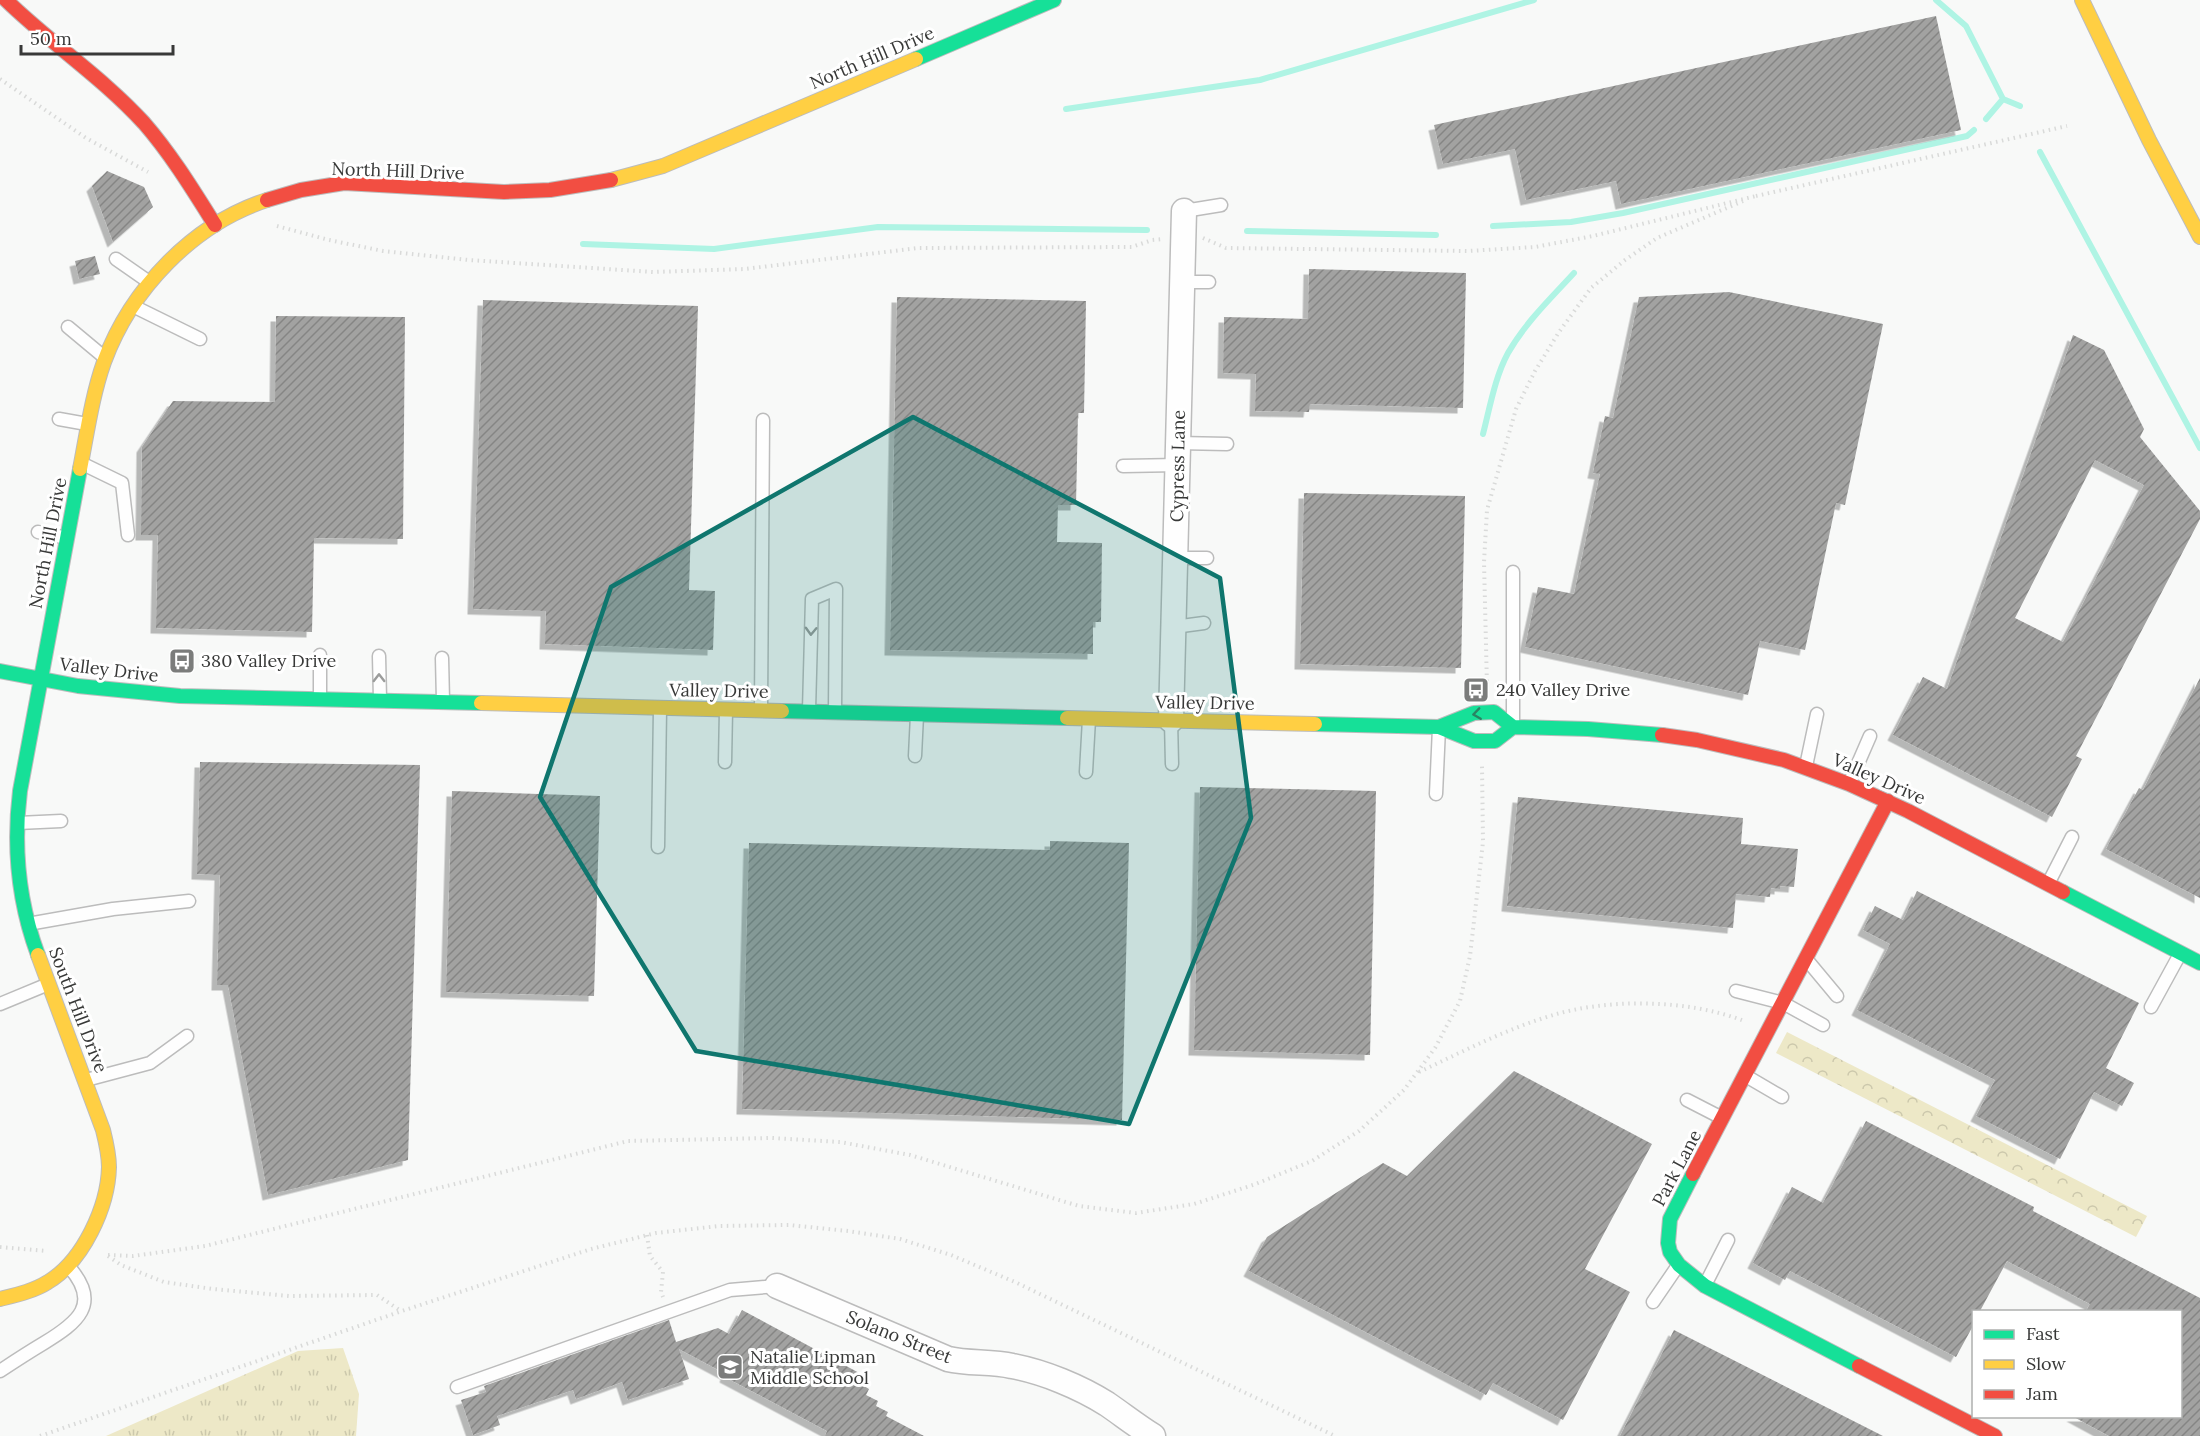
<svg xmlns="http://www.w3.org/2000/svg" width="2200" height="1436" viewBox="0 0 2200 1436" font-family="Lora,serif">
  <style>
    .grass { fill: url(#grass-tufts) }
    .forest { fill: url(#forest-crowns) }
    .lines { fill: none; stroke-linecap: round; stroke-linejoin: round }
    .stream { stroke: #aff4e4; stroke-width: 6 }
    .building { fill: url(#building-hatch); fill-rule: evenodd; filter: url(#shadow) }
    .lane-casing { stroke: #bcbcbc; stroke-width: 15 }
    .street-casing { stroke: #bcbcbc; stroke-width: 27 }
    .fast-casing { stroke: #bcbcbc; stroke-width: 16 }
    .slow-casing { stroke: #bcbcbc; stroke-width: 16 }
    .jam-casing { stroke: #bcbcbc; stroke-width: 16 }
    .path { stroke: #d9dad9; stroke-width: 4; stroke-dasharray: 1.5 4.5; stroke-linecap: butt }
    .lane { stroke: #fefefe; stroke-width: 12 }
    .street { stroke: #fefefe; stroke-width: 24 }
    .fast { stroke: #16e098; stroke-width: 14 }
    .slow { stroke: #ffcf43; stroke-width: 14 }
    .jam { stroke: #f24e42; stroke-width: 14 }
    .oneway { stroke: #9b9c9b }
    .oneway2 { stroke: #298463 }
    .marked { fill: #0f766e; fill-opacity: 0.2; stroke: #0f766e; stroke-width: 4.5; stroke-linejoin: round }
    .labels { text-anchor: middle; stroke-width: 6; stroke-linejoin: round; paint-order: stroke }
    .street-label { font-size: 18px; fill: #383938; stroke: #fff }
    .poi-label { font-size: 18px; fill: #383938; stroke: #fff; text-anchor: start }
  </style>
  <defs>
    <pattern id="grass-tufts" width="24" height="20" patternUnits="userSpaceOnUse" patternTransform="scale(1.5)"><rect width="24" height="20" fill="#ede8c7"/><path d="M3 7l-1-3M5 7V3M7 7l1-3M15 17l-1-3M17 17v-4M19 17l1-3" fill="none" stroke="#ccc8ac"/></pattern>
    <pattern id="forest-crowns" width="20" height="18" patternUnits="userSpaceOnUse" patternTransform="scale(1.5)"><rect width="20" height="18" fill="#ede8c7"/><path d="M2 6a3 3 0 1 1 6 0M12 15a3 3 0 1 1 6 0" fill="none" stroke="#ccc8ac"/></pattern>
    <pattern id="building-hatch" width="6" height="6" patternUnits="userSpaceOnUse" patternTransform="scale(1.5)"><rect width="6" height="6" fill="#a2a2a1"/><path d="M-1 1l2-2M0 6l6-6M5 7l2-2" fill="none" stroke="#858584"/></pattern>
    <filter id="shadow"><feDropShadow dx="-5.5" dy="5.5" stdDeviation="0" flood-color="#0004"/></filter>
  </defs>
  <rect width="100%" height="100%" fill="#f8f9f8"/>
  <path class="grass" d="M343,1348L359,1394L356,1436H106L298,1351Z"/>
  <path class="forest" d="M1787,1032L2147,1216L2136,1237L1776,1053Z"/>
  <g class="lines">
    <path class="stream" d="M1936,0L1966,26L2003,99L2020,106
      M1066,109L1260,80L1534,0
      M1986,119L2003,99
      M2040,152L2200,448
      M1493,226L1571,222L1623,213L1967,136L1974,130
      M1247,231L1436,235
      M583,244L714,249L878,227L1147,230
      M1483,434C1490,407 1495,377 1508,353C1525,323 1551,298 1574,273"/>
  </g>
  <path class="building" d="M1936,16L1961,130L1621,204L1616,181L1526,200L1515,149L1443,164L1434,125Z
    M107,171L144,187L153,207L113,242L92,186Z
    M95,256L100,274L79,279L75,261Z
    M1309,269L1466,273L1463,408L1310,404L1309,412L1255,411L1256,374L1223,373L1224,317L1308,319Z
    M1729,292L1883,324L1845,505L1836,503L1805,650L1760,641L1748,695L1525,647L1538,587L1574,594L1600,474L1593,473L1605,416L1613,418L1639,297Z
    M897,297L1086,301L1084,413H1078L1076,505H1058L1057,542L1102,543L1101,622H1093V654L890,650Z
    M483,300L698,306L689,590L715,591L713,650L545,644L546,611L473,609Z
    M276,316L405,317L403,539L314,538L312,632L156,628L158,535H141L142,447L173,401L275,402Z
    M2073,335L2104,350L2144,429L2140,437L2200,511V519L2076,756L2082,759L2052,817L1893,735L1923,677L1947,689ZM2095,460L2144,485L2063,642L2015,618Z
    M1304,493L1465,496L1461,668L1300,664Z
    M2200,678V898L2106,849L2139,788L2143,790Z
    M200,762L420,765L408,1160L268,1195L228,985H217L220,875L197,874Z
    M1200,787L1376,791L1370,1055L1194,1050Z
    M452,791L600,796L594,996L446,992Z
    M1518,797L1743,818L1741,844L1798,849L1794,887L1780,886V889L1771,888L1770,897L1736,894L1733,928L1507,906Z
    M1050,841L1129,843L1122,1120L742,1109L749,843L1050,850Z
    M1917,891L2139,1003L2106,1068L2134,1083L2122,1106L2094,1092L2060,1159L1976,1116L1995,1080L1857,1010L1890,944L1863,930L1875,906L1903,920Z
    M1514,1071L1652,1144L1585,1269L1630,1292L1563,1420L1493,1383L1486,1395L1249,1271L1267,1237L1383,1163L1407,1176Z
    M1866,1121L2034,1207L2033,1211L2200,1298V1436H2109L2072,1416H2181V1311H2086L2090,1304L2007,1261L1980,1311H1974V1324L1956,1357L1790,1271L1785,1280L1753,1263L1792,1187L1823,1203Z
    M742,1310L863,1375L859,1383L869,1389L866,1395L878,1401L876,1406L888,1412L886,1416L924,1436H825L827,1431L725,1377L726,1374L679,1349L689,1379L628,1400L622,1382L576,1399L573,1390L497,1416L500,1425L473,1435L461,1400L486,1392L484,1386L669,1320L676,1342L718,1328L729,1334Z
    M1674,1330L1883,1436H1620Z"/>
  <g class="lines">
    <defs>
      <path id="lane" d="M1184,211L1221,205
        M116,259L149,282
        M1182,282H1209
        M133,306L200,339
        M68,327L104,357
        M59,419L87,424
        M1178,443L1227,444
        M83,464L122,483L128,535
        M1123,466L1178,465
        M38,532L67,538
        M1175,558H1207
        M1174,627L1204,623
        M379,656L380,699
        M442,658L443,701
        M320,698V655
        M761,709L763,420
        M809,710L812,599L836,589L835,710
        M1513,720V572
        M1171,721L1172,764
        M915,756L917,715
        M725,762L726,710
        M1806,766L1817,714
        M1086,772L1089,719
        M1850,782L1870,736
        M1436,794L1439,728
        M18,823L61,821
        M658,847L660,709
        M2049,882L2072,837
        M28,924L113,909L189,901
        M1807,960L1837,996
        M1736,991L1783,1003L1823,1025
        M0,1004L46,985
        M2151,1007L2180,954
        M1746,1076L1782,1097
        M86,1080L150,1063L187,1036
        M1687,1100L1722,1118
        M1705,1285L1728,1240
        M1653,1302L1677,1267
        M0,1371C15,1361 29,1352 44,1343C77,1323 102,1304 69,1267
        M457,1387L730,1290L777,1286"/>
      <path id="street" d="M1171,720L1184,211
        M777,1286L948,1359C969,1364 991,1361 1012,1366C1044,1372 1080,1387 1107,1404C1123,1415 1137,1426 1153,1436"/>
      <path id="fast" d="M916,59L1054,0
        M0,671L78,686L180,696L481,703
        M782,711L1067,718
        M1315,724L1439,727L1474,741H1495L1513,727
        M1439,727L1474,713L1494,712L1513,727L1588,729L1662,735
        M2063,892L2200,963
        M38,955C18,901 13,848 20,791L80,469
        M1693,1174L1670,1219L1668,1243L1670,1252L1679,1265L1705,1286L1859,1366"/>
      <path id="slow" d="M2082,0L2149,140L2200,237
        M611,180L663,166L916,59
        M80,469C87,433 92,396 104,362C131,289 193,224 267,200
        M481,703L782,711
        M1067,718L1315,724
        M0,1299C16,1295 34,1291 48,1282C83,1261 108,1207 109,1167C109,1154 106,1142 103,1130L38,955"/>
      <path id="jam" d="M6,0C50,43 102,77 144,123C171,154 193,190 215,225
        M267,200L301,190L344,183L504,192L550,190L611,180
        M1662,735L1697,740L1784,760L1849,784L1908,811L2063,892
        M1693,1174L1888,801
        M1859,1366L1995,1436"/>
    </defs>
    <use href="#lane" class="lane-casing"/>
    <use href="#street" class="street-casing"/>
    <use href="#fast" class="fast-casing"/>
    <use href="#slow" class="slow-casing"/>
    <use href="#jam" class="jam-casing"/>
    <path class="path" d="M0,79L86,138L148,172
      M1756,196L2067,126
      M277,226L329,240L383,251L469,260L653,272L745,269L918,248L1132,247L1152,240L1163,239
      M1203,238L1226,248L1468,251L1535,247L1593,236L1756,196
      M1487,687L1484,562L1487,510L1516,409L1535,371L1559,332L1591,288L1625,260L1657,238L1743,201
      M1419,1072C1462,1052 1504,1030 1550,1016C1607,998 1688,999 1744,1021
      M647,1235L650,1256L663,1272L661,1292L663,1297
      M0,1247L47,1251
      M108,1255L133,1256L205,1246L628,1141L772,1138L840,1142L910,1155L1079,1206L1136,1213L1194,1204L1253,1185L1312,1161L1359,1131L1404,1090L1435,1048L1460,1001L1470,956L1483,842L1482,766
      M108,1256L121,1265L164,1282L213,1289L289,1296L377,1295L401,1311
      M40,1436L402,1311L591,1249L656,1233L719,1226L789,1225L848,1231L900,1239L951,1255L1015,1282L1335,1436"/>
    <use href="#lane" class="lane"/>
    <use href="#street" class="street"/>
    <use href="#fast" class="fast"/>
    <use href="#slow" class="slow"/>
    <use href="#jam" class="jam"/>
  </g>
  <defs><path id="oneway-chevron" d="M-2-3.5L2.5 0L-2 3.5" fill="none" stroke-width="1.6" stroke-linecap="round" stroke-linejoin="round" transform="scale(1.5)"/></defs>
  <g class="oneway">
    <use href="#oneway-chevron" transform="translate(811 631) rotate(92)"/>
    <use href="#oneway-chevron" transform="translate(379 678) rotate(-90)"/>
  </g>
  <use class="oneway2" href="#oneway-chevron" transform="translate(1477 714) rotate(172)"/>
  <path class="marked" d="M913,417L1220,578L1251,818L1129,1124L696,1051L540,797L611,587Z"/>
  <defs>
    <symbol id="bus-square" viewBox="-11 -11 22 22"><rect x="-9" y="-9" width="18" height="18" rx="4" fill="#7b7c7b" stroke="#fff"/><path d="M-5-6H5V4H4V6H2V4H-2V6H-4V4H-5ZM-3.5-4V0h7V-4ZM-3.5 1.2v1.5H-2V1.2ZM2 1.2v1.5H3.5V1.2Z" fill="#fff"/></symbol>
    <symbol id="school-square" viewBox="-11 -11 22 22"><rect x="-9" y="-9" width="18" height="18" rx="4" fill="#7b7c7b" stroke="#fff"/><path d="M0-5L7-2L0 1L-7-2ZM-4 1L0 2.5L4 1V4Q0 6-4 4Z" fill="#fff"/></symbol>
  </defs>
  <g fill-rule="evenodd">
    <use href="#bus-square" x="167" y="646" width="30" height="30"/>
    <use href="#bus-square" x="1461" y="675" width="30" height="30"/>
    <use href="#school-square" x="715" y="1352" width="30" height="30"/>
  </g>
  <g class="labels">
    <g class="street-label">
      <text transform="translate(872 58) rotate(-23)" y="6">North Hill Drive</text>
      <text transform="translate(398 171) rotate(2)" y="6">North Hill Drive</text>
      <text transform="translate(1178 466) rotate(-89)" y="6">Cypress Lane</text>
      <text transform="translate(48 543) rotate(-79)" y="6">North Hill Drive</text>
      <text transform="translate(109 670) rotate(7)" y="6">Valley Drive</text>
      <text transform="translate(719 691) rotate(1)" y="6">Valley Drive</text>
      <text transform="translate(1205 703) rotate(1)" y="6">Valley Drive</text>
      <text transform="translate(1879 779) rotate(24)" y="6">Valley Drive</text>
      <text transform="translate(78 1010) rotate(69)" y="6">South Hill Drive</text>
      <text transform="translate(1677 1168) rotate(-62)" y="6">Park Lane</text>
      <text transform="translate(899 1337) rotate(22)" y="6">Solano Street</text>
    </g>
    <g class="poi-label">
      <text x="201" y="667">380 Valley Drive</text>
      <text x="1496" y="696">240 Valley Drive</text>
      <text x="750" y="1363">Natalie Lipman<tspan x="750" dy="21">Middle School</tspan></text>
    </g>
  </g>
  <rect x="1972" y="1310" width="210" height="108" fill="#ffffff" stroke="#afb0af" stroke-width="1.5"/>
  <rect x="1984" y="1330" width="30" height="9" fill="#16e098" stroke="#afb0af" stroke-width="1.5"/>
  <text x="2026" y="1340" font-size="18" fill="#383938">Fast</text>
  <rect x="1984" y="1360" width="30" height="9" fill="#ffcf43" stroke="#afb0af" stroke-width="1.5"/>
  <text x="2026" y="1370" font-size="18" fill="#383938">Slow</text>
  <rect x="1984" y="1390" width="30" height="9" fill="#f24e42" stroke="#afb0af" stroke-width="1.5"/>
  <text x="2026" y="1400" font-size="18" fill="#383938">Jam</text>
  <path d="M21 45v9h152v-9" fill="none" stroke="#383938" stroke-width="3"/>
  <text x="30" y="45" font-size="18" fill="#383938" stroke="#ffffff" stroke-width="4.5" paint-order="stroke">50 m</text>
</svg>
